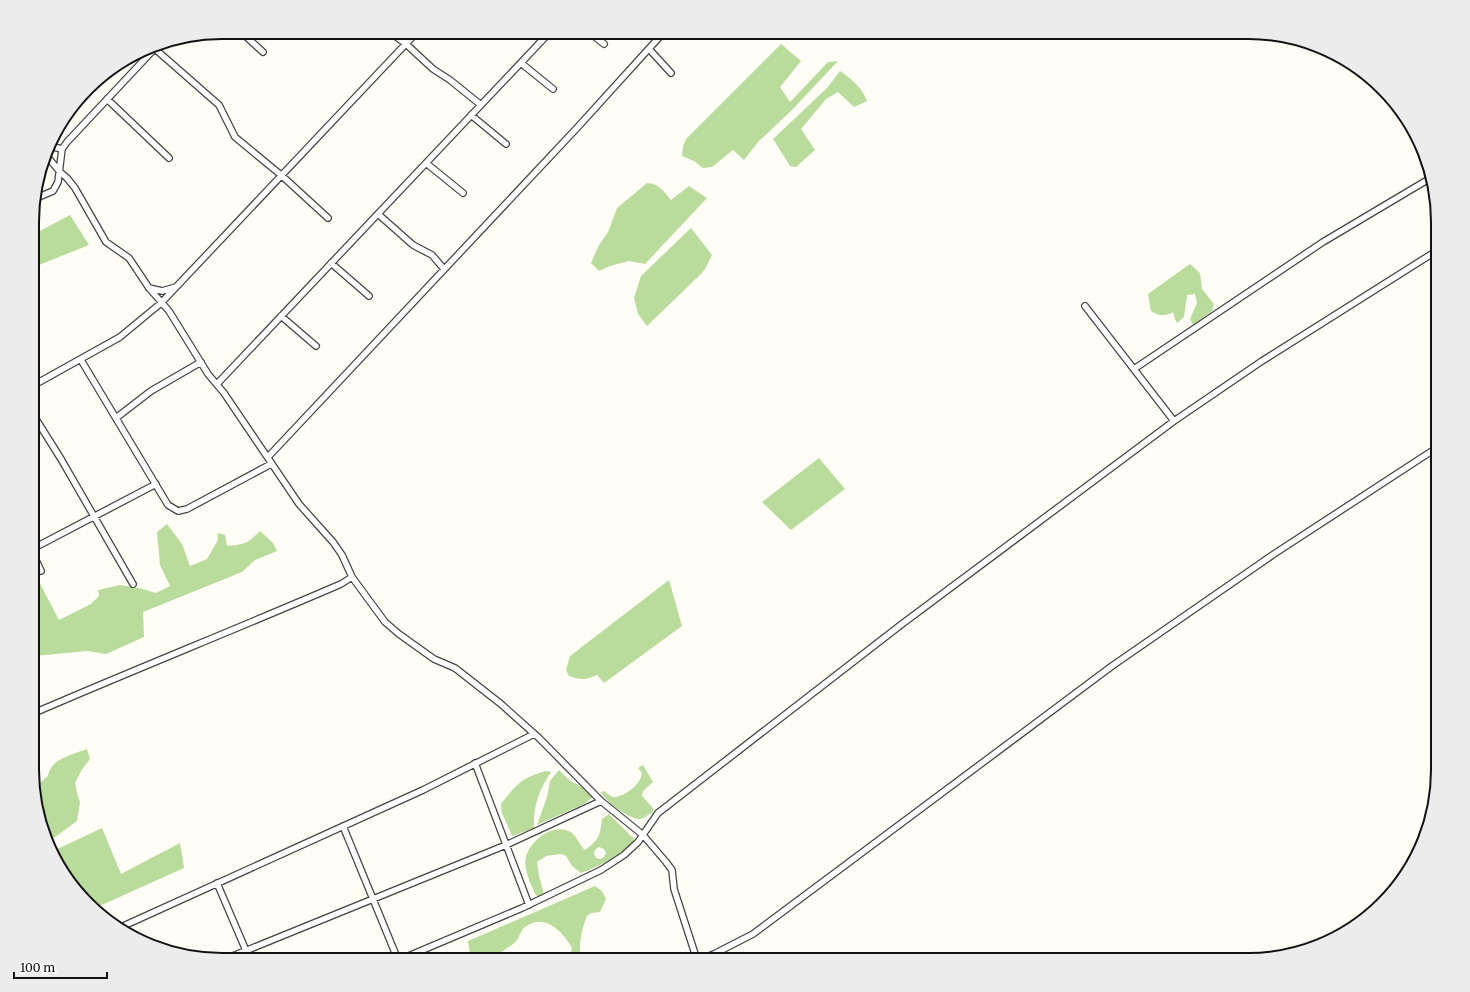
<svg xmlns="http://www.w3.org/2000/svg" width="1470" height="992" viewBox="0 0 1470 992" font-family="Merriweather,serif">
  <style>
    .forest { fill: #b9dc9c; fill-rule: evenodd }
    .lines { fill: none; stroke-linecap: round; stroke-linejoin: round }
    .street-casing { stroke: #444; stroke-width: 8 }
    .street { stroke: #fff; stroke-width: 5.5 }
    .rim { fill: none; stroke: #111; stroke-width: 2 }
  </style>
  <rect width="100%" height="100%" fill="#fffdf5"/>
  <path class="forest" d="M781,44L801,61L780,87L790,102L828,62L838,61L792,110L758,142L744,160L733,150L712,167L703,168L694,161L682,156L683,146L686,139Z
    M840,71C851,79 862,87 867,101L854,107L838,92L826,99L801,129L815,150L796,167L790,166L773,139L827,88Z
    M647,183C659,183 664,192 671,200L689,186L707,198L645,264L629,261L610,266L599,271L591,263L599,245L608,232L617,208Z
    M70,215L89,245L34,267V234Z
    M691,228L712,255L705,269L702,273L647,326L638,314L634,298L641,276Z
    M1190,264L1200,273L1202,289L1214,304L1212,311L1193,325L1190,319L1197,303L1195,294L1187,295L1184,317L1177,323L1175,319L1173,312C1165,317 1159,316 1151,311L1148,294Z
    M819,458L845,489L791,530L762,502Z
    M167,524L182,544L190,566L207,559L218,540V533L225,535L227,546C245,544 247,544 260,531L273,543L277,551L255,560L242,572L143,612L144,637L106,654L88,651L34,656V572L59,620L91,604L99,596L98,590L120,585L139,588L156,593L170,586L160,565L157,532Z
    M669,580L682,626L604,683L597,675C586,680 580,680 569,676L566,670L570,656Z
    M87,749L90,759L81,771L75,783L78,797L80,802L77,821L54,838L49,840L34,795V788L48,776C51,758 72,755 87,749Z
    M643,765L653,782L643,791L642,796L653,808V812C649,814 644,819 639,819C629,819 605,801 601,792L604,791L612,797C623,798 641,785 642,773L638,768Z
    M559,770L569,780L583,788L593,797L584,804L537,825L547,797L550,781Z
    M546,771L551,772C539,790 533,806 534,828L512,836L502,813L501,804C517,784 521,778 546,771Z
    M609,814L635,840C621,855 600,866 581,873L572,866L566,856L561,854L546,856L537,862L539,876L544,894L539,897L536,895C531,886 523,868 526,857C530,840 555,821 572,833C577,837 580,846 585,850C599,840 600,836 602,819ZM599,847L604,849L606,853L604,857L600,859L596,858L594,854L595,850Z
    M102,828L121,874L180,843L184,868L95,908L57,865L53,851Z
    M595,886L602,891L606,899L600,912L591,913L587,916C582,928 577,947 582,960H569L572,948C563,932 545,912 525,927C520,931 519,940 513,944C508,948 492,958 486,960C481,960 476,960 471,960L468,941Z"/>
  <g class="lines">
    <defs>
      <path id="street" d="M241,32L263,52
        M390,32L406,44L433,69L450,80L481,105
        M589,32L604,44
        M154,48L219,105L235,137L281,175L328,218
        M649,49L671,73
        M521,63L553,89
        M107,99L169,158
        M471,115L506,144
        M49,146L62,149
        M46,155L60,172L67,178L75,188L106,242L129,258L149,288L169,311L208,374L224,393L299,504L333,542L342,555L352,577L385,622L399,634L434,659L455,668L501,704L539,738L601,801L643,835L666,862L672,870L674,889L697,960
        M426,163L463,193
        M34,199L53,191L58,182L62,149L67,142L158,45
        M378,214L413,245L432,255L444,269
        M331,263L369,296
        M149,288L162,291L176,287
        M1085,306L1174,421
        M281,316L316,346
        M81,360L168,505L178,511L187,509L271,464
        M1134,369L1323,242L1429,179
        M217,384L550,32
        M34,385L120,337L161,303L417,32
        M34,416L61,459L133,584
        M116,418L151,391L201,362
        M268,457L576,129L664,32
        M34,548L156,484
        M34,556L41,571
        M34,713C136,669 239,628 341,584L352,577
        M475,763L529,905
        M343,826L398,960
        M217,883L250,960
        M119,928L423,790L534,734
        M223,960L506,845L601,801
        M399,960L522,908L601,870L624,855L638,842L658,813L902,624L1174,421L1262,361L1438,250
        M699,960L714,954L753,934L1112,666L1274,554L1438,447"/>
    </defs>
    <use href="#street" class="street-casing"/>
    <use href="#street" class="street"/>
  </g>
  <path d="M0 0H1470V992H0ZM222 39H1248A183 183 0 0 1 1431 222V770A183 183 0 0 1 1248 953H222A183 183 0 0 1 39 770V222A183 183 0 0 1 222 39Z" fill="#ececec" fill-rule="evenodd"/>
  <path class="rim" d="M222 39H1248A183 183 0 0 1 1431 222V770A183 183 0 0 1 1248 953H222A183 183 0 0 1 39 770V222A183 183 0 0 1 222 39Z"/>
  <path d="M14 972v6h93v-6" fill="none" stroke="#111111" stroke-width="2"/>
  <text x="20" y="972" font-size="12" fill="#111111" stroke="#ffffff" stroke-width="3" paint-order="stroke">100 m</text>
</svg>
